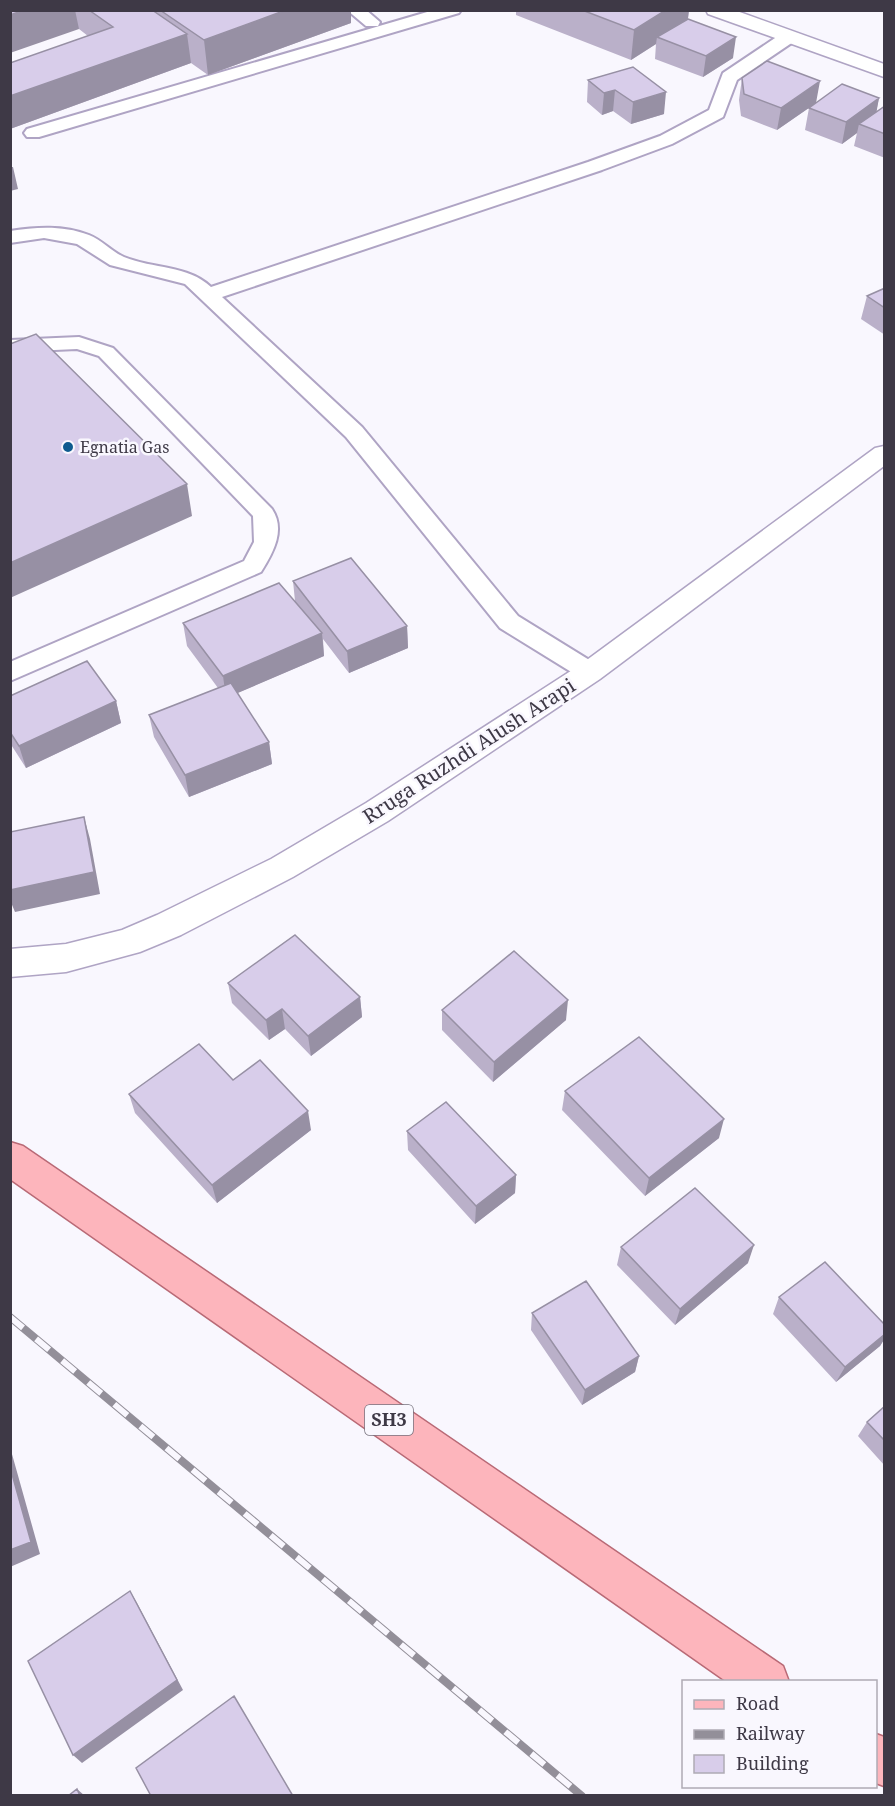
<svg xmlns="http://www.w3.org/2000/svg" width="895" height="1806" viewBox="0 0 895 1806" font-family="'Noto Serif',serif">
  <style>
    .lines { fill: none; stroke-linecap: round; stroke-linejoin: round }
    .lane-casing { stroke: #afa4c4; stroke-width: 4 }
    .street-casing { stroke: #afa4c4; stroke-width: 3 }
    .secondary-casing { stroke: #afa4c4; stroke-width: 3 }
    .primary-casing { stroke: #b96a76; stroke-width: 3 }
    .lane { fill: #fff; fill-rule: evenodd }
    .street { fill: #fff; fill-rule: evenodd }
    .secondary { fill: #fff; fill-rule: evenodd }
    .primary { fill: #fdb5bc; fill-rule: evenodd }
    .rail-casing { stroke: #938f99; stroke-width: 8 }
    .rail { stroke: #f9f7fe; stroke-width: 6; stroke-dasharray: 17; stroke-linecap: butt }
    .wall { fill: #bab0c9 }
    .shaded-wall { fill: #9790a4 }
    .building { fill: #d8cdea; stroke: #9790a4; stroke-width: 1.5 }
    .poi-dot { fill: #0f5b8f; stroke: #f9f7fe; stroke-width: 2 }
    .labels { text-anchor: middle; stroke-width: 5; stroke-linejoin: round; paint-order: stroke }
    .far-poi-label { font-size: 16px; fill: #3e3946; stroke: #f9f7fe; text-anchor: start }
    .shield { fill: #f9f7fe; stroke: #76727d; stroke-width: 1.5 }
    .shield-label { font-size: 18px; font-weight: bold; fill: #3e3946 }
    .street-label { font-size: 20px; fill: #3e3946; stroke: #f9f7fe }
  </style>
  <rect width="100%" height="100%" fill="#f9f7fe"/>
  <g class="lines">
    <defs>
      <path id="lane" d="M347,10H366L380,22L378,26H366Z
        M434,10H461L459,13L39,137H27L24,133L27,129Z
        M790,31L798,36L796,40L737,80L723,117L672,144L602,170L222,297L362,427L518,616L599,666L603,672L599,678L590,681L581,678L500,628L346,437L185,284L110,265L77,244L44,238L10,243V231C36,227 63,225 89,235C102,240 112,252 124,257C153,269 188,265 211,287L588,162L660,136L709,110L723,73L784,32Z
        M79,337L113,348L272,509C286,530 273,553 261,572L10,681V662L244,561L254,542L253,516L99,356L77,349L10,352V340Z"/>
      <path id="street" d="M884,446V466L600,679L388,821L293,877L181,935L140,952L66,972L10,977V949L66,944L122,930L157,915L271,859L366,803L580,665L875,448Z"/>
      <path id="secondary" d="M706,10H734L884,64V77L708,14Z"/>
      <path id="primary" d="M10,1142L23,1146L783,1666L789,1682H727L10,1179Z
        M876,1734L884,1737V1786L876,1783Z"/>
    </defs>
    <use href="#lane" class="lane-casing"/>
    <use href="#street" class="street-casing"/>
    <use href="#secondary" class="secondary-casing"/>
    <use href="#primary" class="primary-casing"/>
    <use href="#lane" class="lane"/>
    <use href="#street" class="street"/>
    <use href="#secondary" class="secondary"/>
    <use href="#primary" class="primary"/>
    <defs>
      <path id="rail" d="M10,1317L582,1796"/>
    </defs>
    <use href="#rail" class="rail-casing"/>
    <use href="#rail" class="rail"/>
  </g>
  <path class="wall" d="M10,10H351V23L208,75L191,63L10,129V63L88,36L79,29Z
    M516,10H689L688,19L733,58L703,77L655,59L656,44L631,60L516,15Z
    M633,67L664,114L631,124L613,111L602,115L587,102L588,80Z
    M742,78L816,103L777,130L741,116L739,100Z
    M879,98L876,112L885,106V158L854,146L857,133L842,144L805,130L809,108Z
    M885,288V335L861,319L867,296Z
    M293,581L407,626L408,648L349,673L323,639L324,656L237,693L269,742L272,764L189,797L154,737L149,715L218,688L187,646L183,623L295,601Z
    M10,696L116,701L121,723L26,768L10,743Z
    M228,983L360,997L362,1017L311,1056L285,1029L269,1040L232,1003Z
    M442,1010L566,1020L493,1082L442,1030Z
    M233,1080L311,1130L217,1203L135,1113L129,1094Z
    M565,1091L719,1138L645,1196L562,1110Z
    M407,1131L516,1175L515,1193L475,1224L408,1150Z
    M621,1247L748,1263L675,1325L617,1265Z
    M779,1297L885,1325V1338L880,1346L836,1382L773,1314Z
    M532,1313L639,1356L635,1372L582,1405L531,1330Z
    M885,1406V1466L858,1436L867,1422Z"/>
  <path class="shaded-wall" d="M24,10H75L79,29L10,53V15Z
    M286,10H351V23L208,75L204,40Z
    M666,10H689L687,25L657,37L656,44L631,60L634,30Z
    M187,34L191,63L10,129V96Z
    M736,37L733,58L703,77L706,56Z
    M820,81L816,103L777,130L781,108Z
    M615,90L613,111L602,115L604,93Z
    M666,92L664,114L631,124L633,102Z
    M879,98L875,120L859,124L857,133L842,144L846,122Z
    M10,167H13L18,189L10,191Z
    M187,484L192,516L10,598V563Z
    M407,626L408,648L349,673L347,651Z
    M322,633L324,656L226,698L223,676Z
    M116,701L121,723L26,768L19,746Z
    M269,742L272,764L189,797L185,775Z
    M84,817L90,839L100,894L15,912L10,900V890Z
    M360,997L362,1017L311,1056L308,1036Z
    M568,1000L566,1020L493,1082L494,1062Z
    M282,1009L285,1029L269,1040L266,1020Z
    M308,1111L311,1130L217,1203L212,1185Z
    M724,1119L719,1138L645,1196L649,1178Z
    M516,1175L515,1193L475,1224L476,1206Z
    M754,1245L748,1263L675,1325L680,1309Z
    M885,1334V1338L880,1346L836,1382L845,1367Z
    M639,1356L635,1372L582,1405L585,1390Z
    M10,1447L40,1554L10,1567Z
    M130,1591L137,1603L183,1690L82,1763L73,1755Z
    M77,1789L85,1796H80Z"/>
  <path class="building" d="M10,10H24L10,15Z
    M89,10H152L187,34L10,96V63L113,27Z
    M160,10H286L204,40Z
    M582,10H666L634,30Z
    M688,19L736,37L706,56L657,37Z
    M767,61L820,81L781,108L744,94L742,78Z
    M633,67L666,92L633,102L615,90L604,93L588,80Z
    M842,84L879,98L846,122L809,108Z
    M885,106V134L859,124Z
    M885,288V308L867,296Z
    M36,334L187,484L10,563V344Z
    M351,558L407,626L347,651L293,581Z
    M279,583L322,633L223,676L183,623Z
    M87,661L116,701L19,746L10,732V696Z
    M231,683L269,742L185,775L149,715Z
    M84,817L94,872L10,890V832Z
    M295,935L360,997L308,1036L282,1009L266,1020L228,983Z
    M514,951L568,1000L494,1062L442,1010Z
    M639,1037L724,1119L649,1178L565,1091Z
    M199,1044L233,1080L260,1060L308,1111L212,1185L129,1094Z
    M446,1102L516,1175L476,1206L407,1131Z
    M695,1188L754,1245L680,1309L621,1247Z
    M825,1262L885,1325V1334L845,1367L779,1297Z
    M586,1281L639,1356L585,1390L532,1313Z
    M885,1406V1441L867,1422Z
    M10,1467L31,1542L10,1550Z
    M130,1591L177,1680L73,1755L28,1661Z
    M234,1696L293,1796H151L136,1768Z
    M77,1789L80,1796H68Z"/>
  <circle class="poi-dot" cx="68" cy="447" r="6"/>
  <g class="labels">
    <g class="far-poi-label">
      <text x="80" y="453">Egnatia Gas</text>
    </g>
    <rect class="shield" x="365" y="1405" width="48" height="30" rx="4.5"/>
    <g class="shield-label">
      <text x="389" y="1426">SH3</text>
    </g>
    <g class="street-label">
      <text transform="translate(469 751) rotate(-33)" y="7">Rruga Ruzhdi Alush Arapi</text>
    </g>
  </g>
  <rect width="895" height="1806" fill="none" stroke="#3e3946" stroke-width="24"/>
  <rect x="682" y="1680" width="195" height="108" fill="#f9f7fe" stroke="#aeabb4" stroke-width="1.5"/>
  <rect x="694" y="1700" width="30" height="9" fill="#fdb5bc" stroke="#aeabb4" stroke-width="1.5"/>
  <text x="736" y="1710" font-size="18" fill="#3e3946">Road</text>
  <rect x="694" y="1730" width="30" height="9" fill="#938f99" stroke="#aeabb4" stroke-width="1.5"/>
  <text x="736" y="1740" font-size="18" fill="#3e3946">Railway</text>
  <rect x="694" y="1755" width="30" height="18" fill="#d8cdea" stroke="#aeabb4" stroke-width="1.5"/>
  <text x="736" y="1770" font-size="18" fill="#3e3946">Building</text>
</svg>
